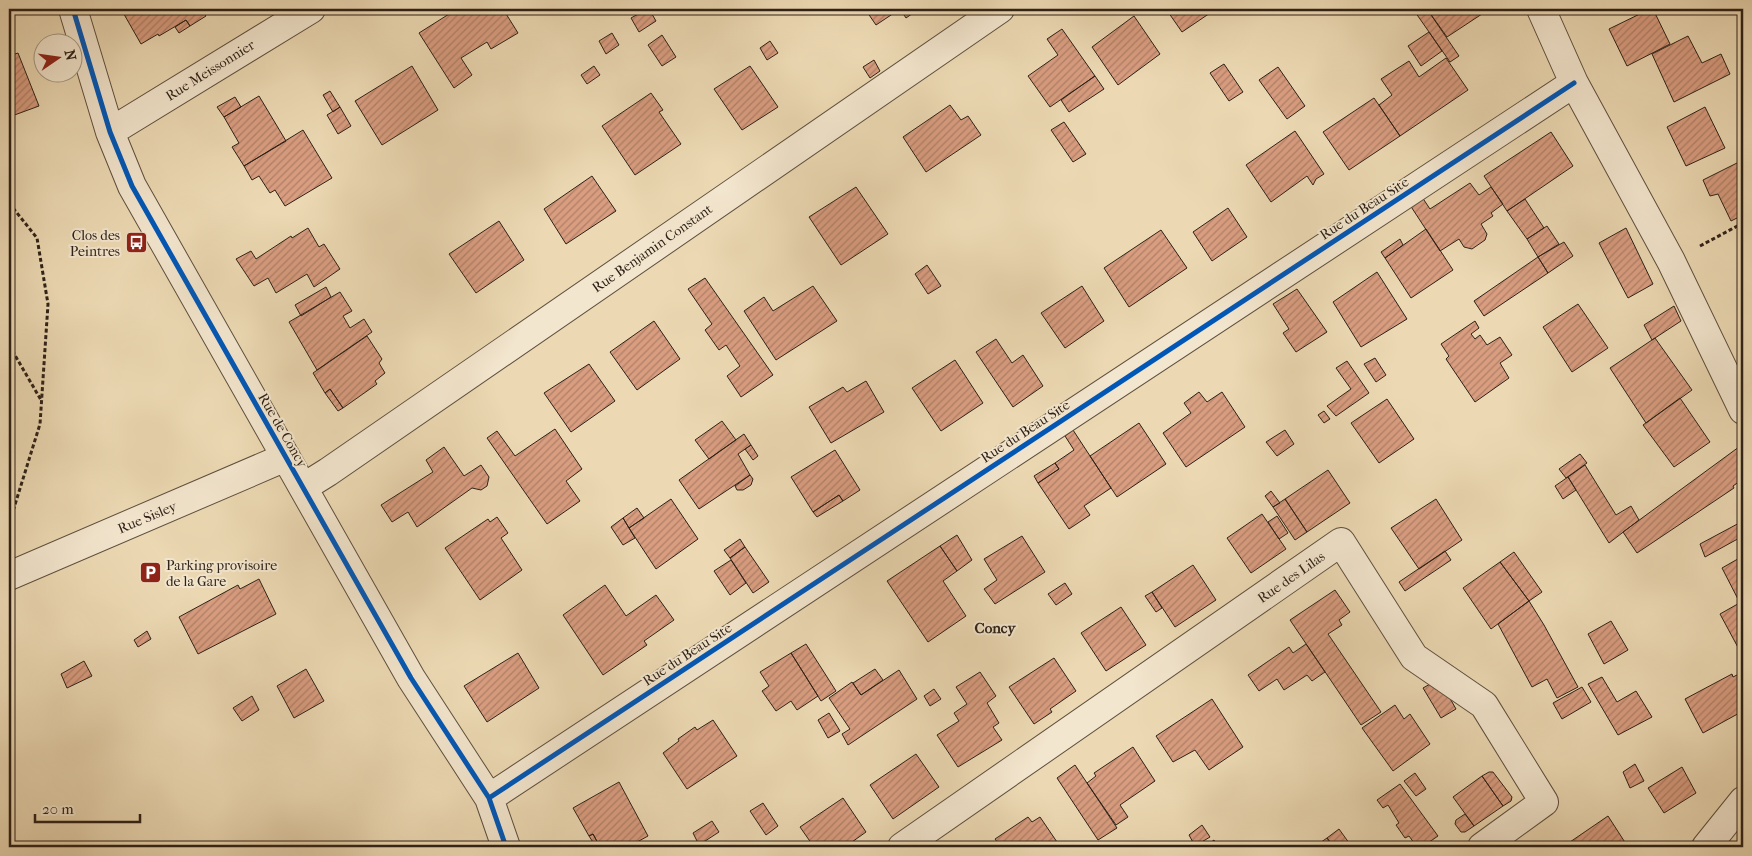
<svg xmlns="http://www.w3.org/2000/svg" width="1752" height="856" viewBox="0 0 1752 856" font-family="'IM FELL French Canon',serif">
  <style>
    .building { fill: url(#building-hatch); stroke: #2e2117 }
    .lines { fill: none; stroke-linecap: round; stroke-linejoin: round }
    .minor-casing { stroke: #5e4f3e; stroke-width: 30 }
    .path { stroke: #2e2117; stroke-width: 3; stroke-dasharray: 4 2.5; stroke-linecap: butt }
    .minor { stroke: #f3e6ce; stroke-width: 28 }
    .cycleway-casing { stroke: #f3e6ce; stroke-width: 8 }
    .cycleway { stroke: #0057b8; stroke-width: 5 }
    .labels { text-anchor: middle; stroke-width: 4; stroke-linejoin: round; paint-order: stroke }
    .street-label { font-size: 14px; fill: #2e2117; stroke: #f3e6ce }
    .poi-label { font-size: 14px; fill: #2e2117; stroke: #f3e6ce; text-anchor: end }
    .neighbourhood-label { font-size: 15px; font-weight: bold; fill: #2e2117; stroke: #f3e6ce }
  </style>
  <defs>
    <pattern id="building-hatch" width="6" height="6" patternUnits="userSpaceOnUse" patternTransform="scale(1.25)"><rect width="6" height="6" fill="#d99d80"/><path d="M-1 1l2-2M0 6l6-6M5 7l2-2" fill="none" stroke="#b08068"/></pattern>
  </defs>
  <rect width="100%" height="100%" fill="#ecd9b3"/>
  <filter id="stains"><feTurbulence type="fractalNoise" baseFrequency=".004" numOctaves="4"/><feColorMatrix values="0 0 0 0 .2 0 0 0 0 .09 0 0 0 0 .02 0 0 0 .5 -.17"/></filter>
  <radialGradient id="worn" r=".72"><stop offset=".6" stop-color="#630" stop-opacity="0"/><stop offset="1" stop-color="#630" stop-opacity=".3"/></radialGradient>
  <path class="building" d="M121,9H201L206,16L190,26L186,20L159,36L158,34L141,44Z
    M457,9H503L518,33L491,49L487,42L461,58L472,75L454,88L419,33Z
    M647,9H649L656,21L639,32L631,18Z
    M865,9H919L906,18L900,9L876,25Z
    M1166,9H1216L1182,32Z
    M1413,9H1427L1459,56L1450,62Z
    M1427,9H1483L1485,12L1447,37Z
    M1650,9H1653L1670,44L1627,66L1609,29Z
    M1134,16L1160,54L1118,85L1092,47Z
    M186,20L190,26L179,33L175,27Z
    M1062,29L1095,76L1050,107L1028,76L1058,55L1047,39Z
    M1429,32L1442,51L1421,66L1408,46Z
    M612,33L619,45L606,54L599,41Z
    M662,35L676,57L662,66L648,45Z
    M1688,36L1702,63L1721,54L1730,74L1674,102L1652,54Z
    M770,41L778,53L767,60L760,48Z
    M18,53L39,106L9,117V56Z
    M1446,58L1468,90L1400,136L1379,105L1392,95L1381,79L1409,61L1419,77Z
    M874,60L880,71L870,78L863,67Z
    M1224,64L1243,92L1229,101L1210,73Z
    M412,66L438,110L382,145L355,101Z
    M594,66L600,75L587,84L581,75Z
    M750,66L778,107L742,130L714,89Z
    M1278,67L1305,106L1287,119L1259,80Z
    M1095,76L1104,89L1069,112L1061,100Z
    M330,91L340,107L333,112L323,95Z
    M651,93L663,110L659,112L681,144L635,175L602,126Z
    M259,96L286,141L244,166L232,147L239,143L224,117Z
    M235,97L241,107L224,117L217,107Z
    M1374,98L1400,136L1349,170L1323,132Z
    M950,105L961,120L968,116L981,135L926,172L903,137Z
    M340,107L351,126L338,134L327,115Z
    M1705,107L1725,148L1686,166L1667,127Z
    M1064,122L1086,154L1073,162L1051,130Z
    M303,130L332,178L285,206L275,190L270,193L259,176L252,180L244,166Z
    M1295,131L1324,174L1316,179L1313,185L1307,176L1271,202L1246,165Z
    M1551,132L1573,166L1507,211L1484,176Z
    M1743,160V215L1731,221L1718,194L1710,196L1703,180Z
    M592,176L616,211L566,244L544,209Z
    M1470,183L1479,195L1491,187L1503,204L1491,213L1493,216L1481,224L1487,234L1485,240L1472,249L1464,247L1459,239L1440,251L1408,202L1420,194L1430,209Z
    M856,187L888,234L841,265L809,217Z
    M1525,199L1544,228L1527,239L1507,211Z
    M1228,208L1247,237L1212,261L1193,232Z
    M499,221L524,260L476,293L449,254Z
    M1547,226L1559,244L1538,257L1527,239Z
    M308,228L319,247L324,244L340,269L314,287L307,274L276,293L268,278L254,286L236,259L251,251L256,259L291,236L292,238Z
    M1626,228L1653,284L1628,298L1599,243Z
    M1426,229L1453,270L1411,298L1385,258Z
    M1161,230L1187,268L1129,307L1104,268Z
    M1400,239L1403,245L1385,258L1381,252Z
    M1564,242L1573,256L1548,273L1538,257Z
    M1538,257L1548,273L1484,316L1474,301Z
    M927,265L941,286L928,294L915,274Z
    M1377,272L1407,319L1361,347L1333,302Z
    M705,278L773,375L741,397L727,376L740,366L726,345L719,350L705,330L712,324L688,289Z
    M813,286L837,321L776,360L744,311L764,297L773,311Z
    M1082,286L1104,321L1065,348L1041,313Z
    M326,287L331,297L301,316L295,305Z
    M1297,289L1327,332L1296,352L1283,333L1289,329L1273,304Z
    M340,292L352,311L343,316L350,328L364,319L372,332L317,370L289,322Z
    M1578,304L1608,348L1572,372L1543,327Z
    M1674,306L1681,321L1652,340L1644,325Z
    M654,321L680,359L637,390L610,352Z
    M1475,321L1479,328L1471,334L1475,339L1480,335L1487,345L1500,337L1512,355L1500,363L1509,378L1475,402L1446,359L1449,356L1441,344Z
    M367,336L382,359L379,363L385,373L375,381L377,384L343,408L330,389L325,393L313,373Z
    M1655,338L1692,390L1646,423L1610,368Z
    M996,339L1012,363L1023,355L1043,386L1013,407L976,352Z
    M1375,358L1386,375L1376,382L1364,364Z
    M955,360L983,403L941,431L912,388Z
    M1347,361L1369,393L1336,416L1327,406L1351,389L1336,368Z
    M589,364L615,401L571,432L544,393Z
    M866,381L884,412L831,443L809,407L843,387L847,392Z
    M330,389L343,408L338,411L325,393Z
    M1199,392L1207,402L1222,392L1245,427L1186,467L1163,433L1191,413L1184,403Z
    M1680,398L1710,442L1674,467L1643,425Z
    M1387,399L1414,439L1379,463L1351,423Z
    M1324,411L1330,419L1324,423L1318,415Z
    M722,421L736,440L709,459L695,440Z
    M1139,423L1166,464L1117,497L1090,456Z
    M555,429L582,469L566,481L580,501L547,524L487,438L497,431L515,456Z
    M1073,430L1111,488L1084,506L1090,515L1069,529L1038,483L1059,469L1055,463L1074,450L1065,436Z
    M1285,430L1294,444L1277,456L1266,442Z
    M744,434L751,445L738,454L750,475L699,509L679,480Z
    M1743,444V479L1733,486L1734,488L1637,553L1623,532Z
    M751,445L758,456L753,460L745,449Z
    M444,447L464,476L481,465L489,477L487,486L481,490L472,488L417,527L408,512L392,522L381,505L433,472L426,460Z
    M835,450L860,490L843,501L839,495L813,512L791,477Z
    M1580,454L1587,463L1566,478L1559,469Z
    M1055,463L1059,469L1038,483L1034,476Z
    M1585,465L1616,515L1631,506L1639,520L1609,543L1568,477Z
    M1328,470L1350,503L1307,532L1285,499Z
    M750,475L753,479L751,485L743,490H737L735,486Z
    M1568,477L1576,490L1563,499L1555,486Z
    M1271,491L1280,503L1273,507L1265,496Z
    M839,495L843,501L817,517L813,512Z
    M671,499L698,539L656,569L629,528Z
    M1285,499L1307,532L1295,540L1273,507Z
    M1436,499L1462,540L1419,569L1391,528Z
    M637,508L644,518L629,528L623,518Z
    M1262,514L1286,549L1251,573L1227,538Z
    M1277,516L1288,533L1279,539L1268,522Z
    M497,517L508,533L501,538L522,570L480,600L445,548L488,519L490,522Z
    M623,518L635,538L623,545L611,527Z
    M1743,521V536L1705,557L1700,544Z
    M957,535L972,560L957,571L940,546Z
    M1022,536L1045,572L995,604L984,589L997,580L984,559Z
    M740,539L745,547L730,558L724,550Z
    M940,546L957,571L943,581L966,616L928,642L887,581Z
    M745,547L769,582L753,593L730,558Z
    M1445,551L1451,560L1405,591L1399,582Z
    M1514,552L1542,592L1529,601L1500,562Z
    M1743,556V601L1740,603L1722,568Z
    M731,560L746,583L730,595L714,571Z
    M1500,562L1529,601L1491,629L1463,588Z
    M1193,565L1216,600L1175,627L1152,592Z
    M259,579L276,614L198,654L179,617L238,585L240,589Z
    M1065,583L1072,594L1056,605L1048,594Z
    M605,585L626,616L656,595L674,620L644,641L647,645L603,675L563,615Z
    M1335,590L1350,612L1339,620L1342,625L1328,634L1381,712L1361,725L1290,620Z
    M1152,592L1162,608L1156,612L1145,596Z
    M1529,601L1544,625L1578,687L1557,698L1547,679L1532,687L1498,624Z
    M1743,601V652L1741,653L1720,614Z
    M1121,607L1146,645L1106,671L1081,633Z
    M1611,621L1628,650L1604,664L1588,634Z
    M147,631L151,639L138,647L134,640Z
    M806,644L836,691L821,701L791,653Z
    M1306,644L1325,672L1312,681L1307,675L1284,690L1277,679L1259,691L1248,675L1289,647L1293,653Z
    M518,653L539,688L487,722L464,686Z
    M791,653L818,696L797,710L791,701L776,711L762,691L769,686L760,672Z
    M1054,658L1076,691L1050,709L1052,712L1034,724L1009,687Z
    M84,661L92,676L67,688L61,674Z
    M306,669L324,701L294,718L277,686Z
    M875,669L883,680L861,695L853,683Z
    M899,670L917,699L848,745L842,734L850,729L829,698L852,682L861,695Z
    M980,672L996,696L987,703L999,723L993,727L1002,740L958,767L937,735L959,721L954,713L967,704L956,687Z
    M1743,672V711L1703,733L1685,699L1732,674L1733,677Z
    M1602,677L1617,702L1636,691L1652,717L1618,735L1588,684Z
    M1439,679L1456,709L1441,718L1423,688Z
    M1582,687L1591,702L1562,719L1553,703Z
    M934,689L941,699L930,706L924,696Z
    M252,696L259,710L242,721L233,708Z
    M1212,699L1243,747L1209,770L1195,750L1173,762L1156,736Z
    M1395,705L1404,719L1410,714L1430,744L1393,771L1362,728Z
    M829,713L840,731L828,738L818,720Z
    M713,720L737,756L687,789L663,753L679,741L678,739L695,727L697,730Z
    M1133,747L1155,781L1120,805L1128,817L1116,825L1087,783L1096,776L1094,773Z
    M916,754L939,787L893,819L870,785Z
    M1635,764L1644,781L1630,788L1623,772Z
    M1075,765L1117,828L1098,840L1057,778Z
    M1682,767L1696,793L1664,813L1648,788Z
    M1489,772H1493L1512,797L1511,801L1503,806L1482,776Z
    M1415,773L1426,789L1416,796L1404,781Z
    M1482,776L1503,806L1474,826L1453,797Z
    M619,782L648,836L628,847H600L593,834L589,836L573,808Z
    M1400,784L1438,836L1422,847H1417L1409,836L1405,838L1396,825L1399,823L1388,805L1383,808L1377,800Z
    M843,798L866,832L845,847H814L800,827Z
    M763,803L778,826L766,835L750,811Z
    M1465,814L1474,826L1465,832H1461L1455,824L1456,820Z
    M1608,816L1628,847H1573L1570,842Z
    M1028,817L1032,822L1040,817L1057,842L1049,847H1001L995,839Z
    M712,821L719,832L699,845L693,833Z
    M1202,825L1210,837L1195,846L1189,835Z
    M1339,829L1352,847H1334L1327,838Z
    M593,834L600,847H596L589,836Z
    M1327,838L1334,847H1314Z
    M1214,840L1218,847H1204Z"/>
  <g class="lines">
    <defs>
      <path id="minor" d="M73,9L110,132L132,186L411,678L489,798L506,847
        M1541,9L1574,83L1671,261L1743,410
        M110,132L311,9
        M304,487L328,472L1000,9
        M9,576L286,457
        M489,798L1574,83
        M902,847L1341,542L1414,657L1484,705L1544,802L1482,847
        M1706,847L1743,801"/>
    </defs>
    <use href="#minor" class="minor-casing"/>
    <path class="path" d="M9,203L37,238L48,304L40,424L9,524
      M1700,246L1743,223
      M9,345L41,400"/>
    <use href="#minor" class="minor"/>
    <defs>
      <path id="cycleway" d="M73,9L110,132L132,186L411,678L489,798L506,847
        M489,798L1574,83"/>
    </defs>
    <use href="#cycleway" class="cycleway-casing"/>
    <use href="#cycleway" class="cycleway"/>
  </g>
  <defs>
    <symbol id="bus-square" viewBox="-11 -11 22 22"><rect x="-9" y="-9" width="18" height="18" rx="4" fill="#8f2418" stroke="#f3e6ce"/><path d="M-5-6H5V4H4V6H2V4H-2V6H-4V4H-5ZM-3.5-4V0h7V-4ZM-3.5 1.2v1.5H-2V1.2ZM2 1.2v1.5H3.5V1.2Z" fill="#fff"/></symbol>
    <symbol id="parking-square" viewBox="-11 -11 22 22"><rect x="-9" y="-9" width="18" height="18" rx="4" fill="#8f2418" stroke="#f3e6ce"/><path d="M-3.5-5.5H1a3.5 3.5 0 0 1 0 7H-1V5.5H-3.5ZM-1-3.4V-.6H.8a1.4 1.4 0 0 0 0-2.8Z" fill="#fff"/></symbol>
  </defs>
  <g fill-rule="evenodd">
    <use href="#bus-square" x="124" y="230" width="25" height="25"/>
    <use href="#parking-square" x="138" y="560" width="25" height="25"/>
  </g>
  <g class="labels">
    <g class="street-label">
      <text transform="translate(210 70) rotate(-32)" y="5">Rue Meissonnier</text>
      <text transform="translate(1364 208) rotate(-33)" y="5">Rue du Beau Site</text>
      <text transform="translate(652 248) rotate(-35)" y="5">Rue Benjamin Constant</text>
      <text transform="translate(283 430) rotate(60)" y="5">Rue de Concy</text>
      <text transform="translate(1025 431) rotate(-33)" y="5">Rue du Beau Site</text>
      <text transform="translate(147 517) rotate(-23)" y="5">Rue Sisley</text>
      <text transform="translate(1291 577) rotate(-35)" y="5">Rue des Lilas</text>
      <text transform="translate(687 654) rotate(-33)" y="5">Rue du Beau Site</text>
    </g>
    <g class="poi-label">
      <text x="120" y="240">Clos des<tspan x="120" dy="16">Peintres</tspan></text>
      <text x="166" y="570" text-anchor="start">Parking provisoire<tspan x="166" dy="16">de la Gare</tspan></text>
    </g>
    <g class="neighbourhood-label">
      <text x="995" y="633">Concy</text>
    </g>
  </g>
  <rect width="1752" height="856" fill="none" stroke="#ecd9b3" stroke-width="30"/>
  <rect x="10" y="10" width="1732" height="836" fill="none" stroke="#2e2117" stroke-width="2.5"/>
  <rect x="15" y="15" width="1722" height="826" fill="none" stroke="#2e2117"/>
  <g transform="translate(58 58) rotate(77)"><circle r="24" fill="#f3e6ce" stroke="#a49785"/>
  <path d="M0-4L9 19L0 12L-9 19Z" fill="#8f2418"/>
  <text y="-8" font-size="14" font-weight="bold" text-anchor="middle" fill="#2e2117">N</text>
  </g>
  <path d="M35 814v8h105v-8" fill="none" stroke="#2e2117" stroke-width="2.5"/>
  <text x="42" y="814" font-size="15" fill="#2e2117" stroke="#f3e6ce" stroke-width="4" paint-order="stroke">20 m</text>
  <rect width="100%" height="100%" filter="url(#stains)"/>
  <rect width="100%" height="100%" fill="url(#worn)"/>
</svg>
